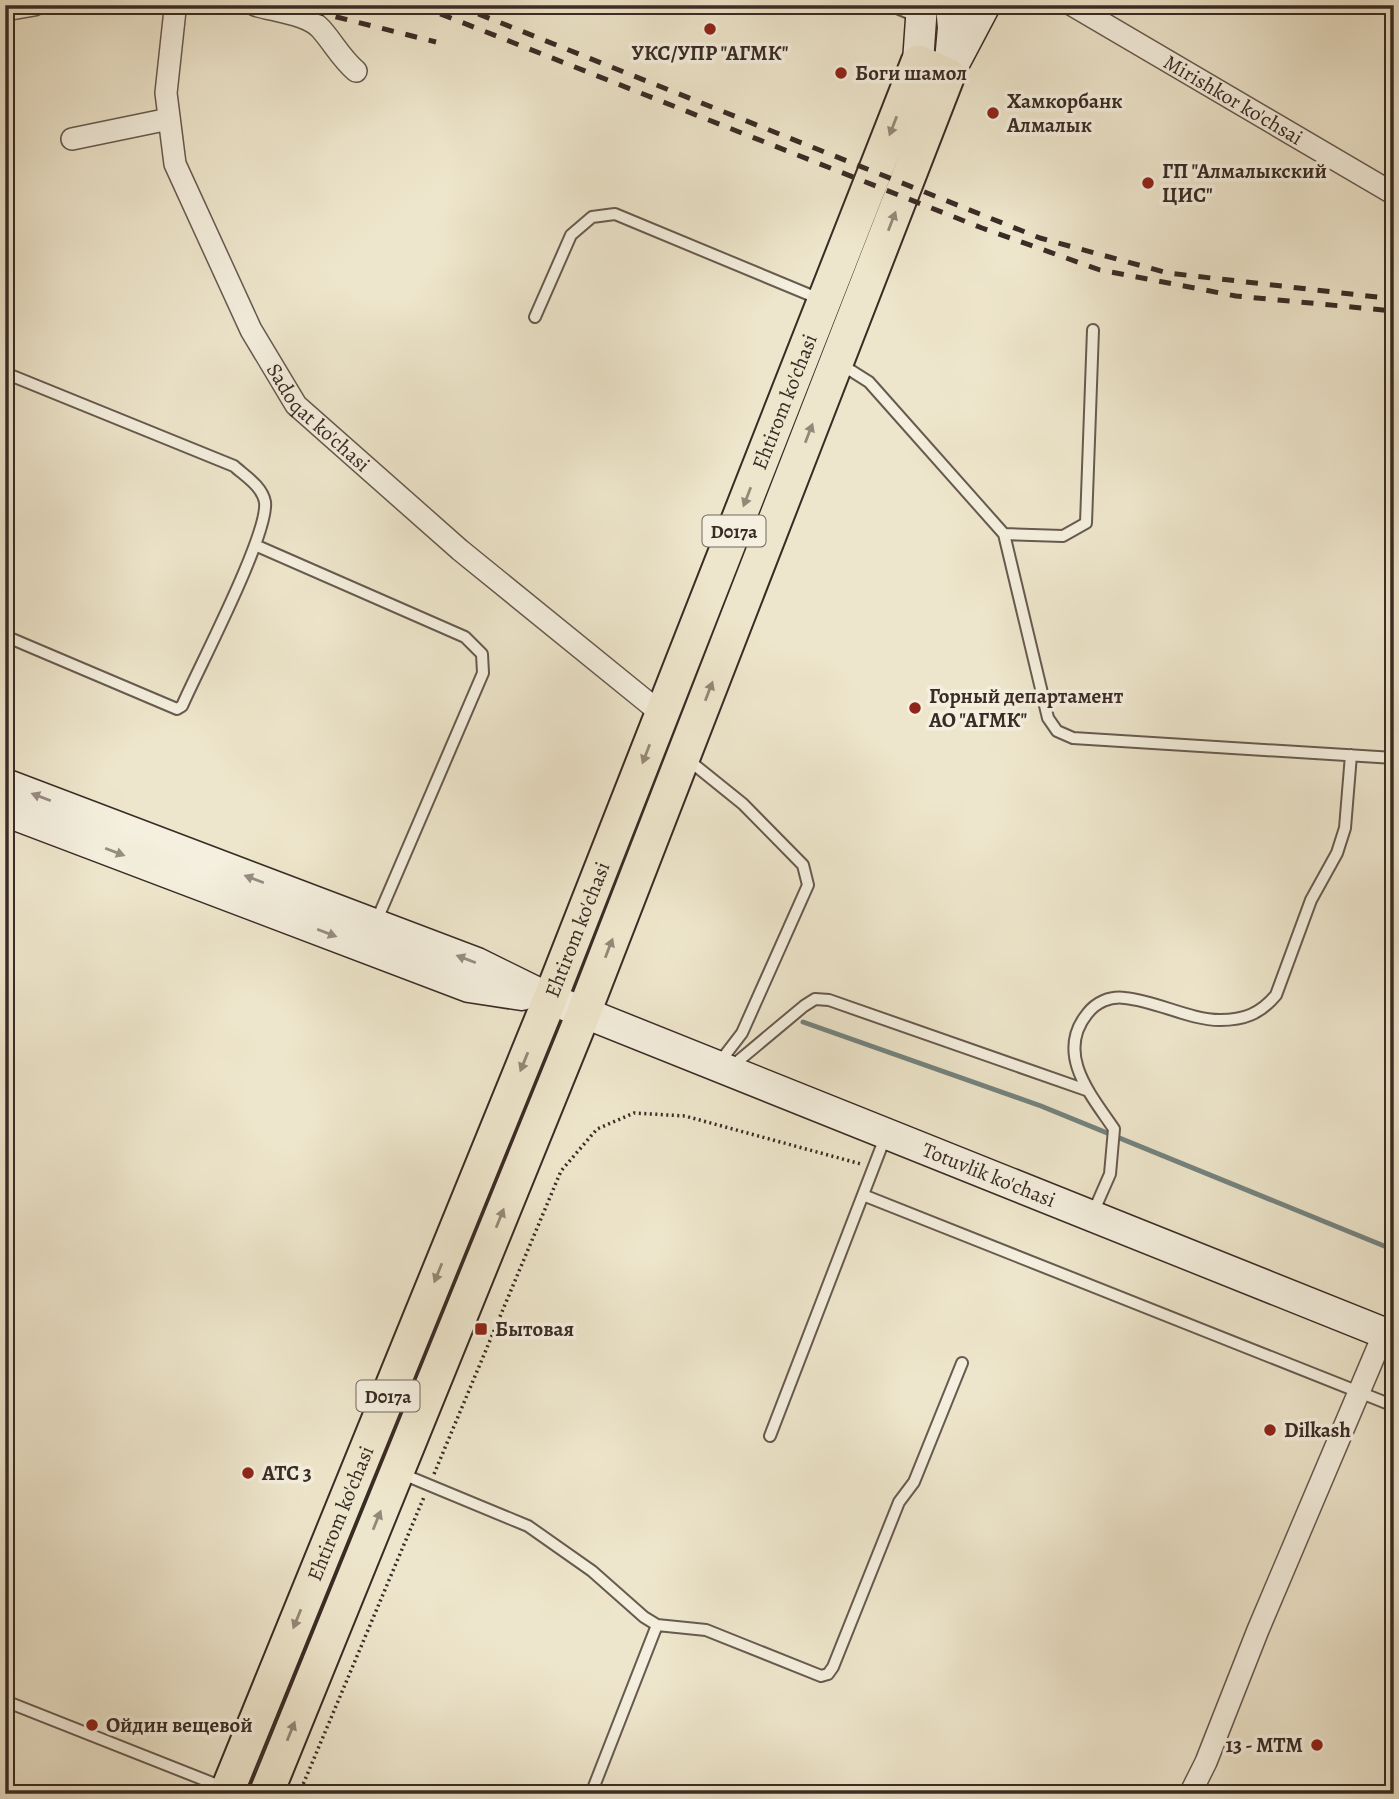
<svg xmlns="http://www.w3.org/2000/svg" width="1399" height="1799" viewBox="0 0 1399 1799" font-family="Alegreya,serif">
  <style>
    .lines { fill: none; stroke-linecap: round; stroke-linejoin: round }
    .stream { stroke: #74837f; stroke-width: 5 }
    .lane-casing { stroke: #675a4f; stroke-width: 14 }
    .street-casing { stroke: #675a4f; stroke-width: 24 }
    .secondary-casing { stroke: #3a2b25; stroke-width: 33 }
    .primary-casing { stroke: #3a2b25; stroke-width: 37 }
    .path { stroke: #3a2b25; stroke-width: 3.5; stroke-dasharray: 2 3.5; stroke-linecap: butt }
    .lane { stroke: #f4efde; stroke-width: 10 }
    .street { stroke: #f4efde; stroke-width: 21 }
    .secondary { stroke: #f4efde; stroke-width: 30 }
    .primary { stroke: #eee6cc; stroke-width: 33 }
    .rail { stroke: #3a2b25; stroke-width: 5; stroke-dasharray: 12 12; stroke-linecap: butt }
    .oneway { fill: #948878 }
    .oneway2 { fill: #978d82 }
    .poi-dot { fill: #8f2418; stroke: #f4efde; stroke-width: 2.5 }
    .labels { text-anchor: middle; stroke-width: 7; stroke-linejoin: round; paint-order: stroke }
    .shield { fill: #f4efde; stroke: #72665c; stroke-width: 2 }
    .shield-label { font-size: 19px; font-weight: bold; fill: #3a2b25 }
    .poi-label { font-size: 21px; font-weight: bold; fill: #3a2b25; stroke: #f4efde; text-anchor: start }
    .street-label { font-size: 21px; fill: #3a2b25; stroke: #f4efde }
  </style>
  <rect width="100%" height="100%" fill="#eee6cc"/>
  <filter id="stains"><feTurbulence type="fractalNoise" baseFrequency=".00286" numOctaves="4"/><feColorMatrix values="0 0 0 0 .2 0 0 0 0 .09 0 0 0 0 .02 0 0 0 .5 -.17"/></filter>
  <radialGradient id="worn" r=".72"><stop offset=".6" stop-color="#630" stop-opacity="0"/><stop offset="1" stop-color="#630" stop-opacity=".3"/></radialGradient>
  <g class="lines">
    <path class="stream" d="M803,1022L1041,1106L1394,1250"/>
    <defs>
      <path id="lane" d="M890,5L918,17
        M535,317L571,235L592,217L615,214L822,300
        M839,363L869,382L1004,534L1048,718L1057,731L1073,738L1394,758
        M5,373L234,466C245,476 262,486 265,502C269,534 198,669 182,706L177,709L5,636
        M1004,534L1063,536L1086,523L1093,330
        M255,545L465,637L482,654L483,673L376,922
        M686,758L743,804L803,865L808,885L742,1033L719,1063
        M731,1067L804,1006L815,999L829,1000L1086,1090
        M863,1195L1394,1406
        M1092,1215L1110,1174L1114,1129C1091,1095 1055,1054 1087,1014C1096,1002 1110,996 1125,998C1156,1001 1190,1020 1220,1020C1244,1020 1260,1014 1276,995L1311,900L1337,853L1345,828L1351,755
        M770,1436L886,1135
        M400,1473L528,1526L592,1571L644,1617L657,1625L706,1630L821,1676L828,1674L833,1667L899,1502L914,1482L962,1363
        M5,1701L225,1788
        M591,1794L657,1625"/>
      <g id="street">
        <path id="s1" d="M172,5L175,10L166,93L175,164L251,330L296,405L460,550L662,714"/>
        <path d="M255,5C274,11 308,14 321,29C335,45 340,57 356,71"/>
        <path id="s2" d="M1072,5L1394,194"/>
        <path d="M5,10L34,5"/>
        <path d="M72,139L169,119"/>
        <path d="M1190,1794L1206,1762L1258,1630L1384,1333"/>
      </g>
      <g id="secondary">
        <path d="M950,61L953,28L951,5"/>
        <path d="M918,62L922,5"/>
        <path d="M948,75L985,5"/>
        <path id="s3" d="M5,784L477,963L550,999L1394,1337"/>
        <path d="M5,811L469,987L522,995"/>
      </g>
      <g id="primary">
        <path id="s4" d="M226,1794L550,999L918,62L948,75L584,1012L266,1794"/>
      </g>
    </defs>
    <use href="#lane" class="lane-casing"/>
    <use href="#street" class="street-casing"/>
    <use href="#secondary" class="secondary-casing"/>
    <use href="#primary" class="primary-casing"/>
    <path class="path" d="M434,1474L561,1171L597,1129L634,1113L685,1116L861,1164
      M299,1794L424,1497"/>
    <use href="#lane" class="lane"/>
    <use href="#street" class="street"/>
    <use href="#secondary" class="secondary"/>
    <use href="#primary" class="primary"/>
    <path class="rail" d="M289,5L436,42
      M418,5L982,228L1100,270L1236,296L1394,311
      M456,5L1040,238L1168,273L1394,299"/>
  </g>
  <defs><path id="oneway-solid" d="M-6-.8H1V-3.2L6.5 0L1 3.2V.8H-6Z" transform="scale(1.75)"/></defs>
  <g class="oneway">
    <use href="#oneway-solid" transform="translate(893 126) rotate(111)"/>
    <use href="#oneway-solid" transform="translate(892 221) rotate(-69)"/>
    <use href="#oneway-solid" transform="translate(809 433) rotate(-69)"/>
    <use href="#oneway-solid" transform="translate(747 497) rotate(111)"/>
    <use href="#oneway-solid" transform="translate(709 691) rotate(-69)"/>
    <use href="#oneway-solid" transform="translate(646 754) rotate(111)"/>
    <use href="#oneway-solid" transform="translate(609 948) rotate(-69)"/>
    <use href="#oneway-solid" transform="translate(524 1062) rotate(112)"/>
    <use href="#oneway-solid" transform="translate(500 1218) rotate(-68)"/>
    <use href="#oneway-solid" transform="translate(438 1273) rotate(112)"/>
    <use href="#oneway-solid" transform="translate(377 1520) rotate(-68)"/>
    <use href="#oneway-solid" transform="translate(297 1619) rotate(112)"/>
    <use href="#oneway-solid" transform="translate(291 1731) rotate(-68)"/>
  </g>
  <g class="oneway2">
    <use href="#oneway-solid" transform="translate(41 797) rotate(-159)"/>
    <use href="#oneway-solid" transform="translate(115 852) rotate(21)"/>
    <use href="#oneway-solid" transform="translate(254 879) rotate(-159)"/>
    <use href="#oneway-solid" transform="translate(327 933) rotate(21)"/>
    <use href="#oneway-solid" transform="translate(466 959) rotate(-159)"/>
  </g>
  <g class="poi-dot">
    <circle cx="710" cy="29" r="7"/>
    <circle cx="841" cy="73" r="7"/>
    <circle cx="993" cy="113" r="7"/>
    <circle cx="1148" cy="183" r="7"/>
    <circle cx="915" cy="708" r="7"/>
    <rect x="474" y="1322" width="14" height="14" rx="3.5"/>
    <circle cx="1270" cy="1430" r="7"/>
    <circle cx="248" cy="1473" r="7"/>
    <circle cx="92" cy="1725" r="7"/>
    <circle cx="1317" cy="1745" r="7"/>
  </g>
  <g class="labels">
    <g class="shield">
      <rect x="702.5" y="515.5" width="63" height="31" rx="5"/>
      <rect x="356.5" y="1380.5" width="63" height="31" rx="5"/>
    </g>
    <g class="shield-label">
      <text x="734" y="538">D017a</text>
      <text x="388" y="1403">D017a</text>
    </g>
    <g class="poi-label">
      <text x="710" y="60" text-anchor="middle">УКС/УПР "АГМК"</text>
      <text x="855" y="80">Боги шамол</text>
      <text x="1007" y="108">Хамкорбанк<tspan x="1007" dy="24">Алмалык</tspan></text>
      <text x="1162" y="178">ГП "Алмалыкский<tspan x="1162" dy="24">ЦИС"</tspan></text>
      <text x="929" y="703">Горный департамент<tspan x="929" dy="24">АО "АГМК"</tspan></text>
      <text x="495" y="1336">Бытовая</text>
      <text x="1284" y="1437">Dilkash</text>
      <text x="262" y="1480">АТС 3</text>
      <text x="106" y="1732">Ойдин вещевой</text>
      <text x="1303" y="1752" text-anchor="end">13 - MTM</text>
    </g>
    <g class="street-label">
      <text dy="7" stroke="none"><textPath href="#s2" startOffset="187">Mirishkor ko'chsai</textPath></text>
      <text dy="7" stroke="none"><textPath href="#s4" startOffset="1500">Ehtirom ko'chasi</textPath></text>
      <text dy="7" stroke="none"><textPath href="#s1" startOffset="455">Sadoqat ko'chasi</textPath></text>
      <text dy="7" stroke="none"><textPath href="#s4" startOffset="933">Ehtirom ko'chasi</textPath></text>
      <text dy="7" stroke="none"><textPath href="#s3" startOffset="1059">Totuvlik ko'chasi</textPath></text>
      <text dy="7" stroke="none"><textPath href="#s4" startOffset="303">Ehtirom ko'chasi</textPath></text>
    </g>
  </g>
  <rect width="1399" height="1799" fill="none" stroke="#eee6cc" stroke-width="28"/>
  <rect x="7" y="7" width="1385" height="1785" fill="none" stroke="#3a2b25" stroke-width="3.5"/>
  <rect x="14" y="14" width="1371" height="1771" fill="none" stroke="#3a2b25" stroke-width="2"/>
  <rect width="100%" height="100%" filter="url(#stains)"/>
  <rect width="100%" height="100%" fill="url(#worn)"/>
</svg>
